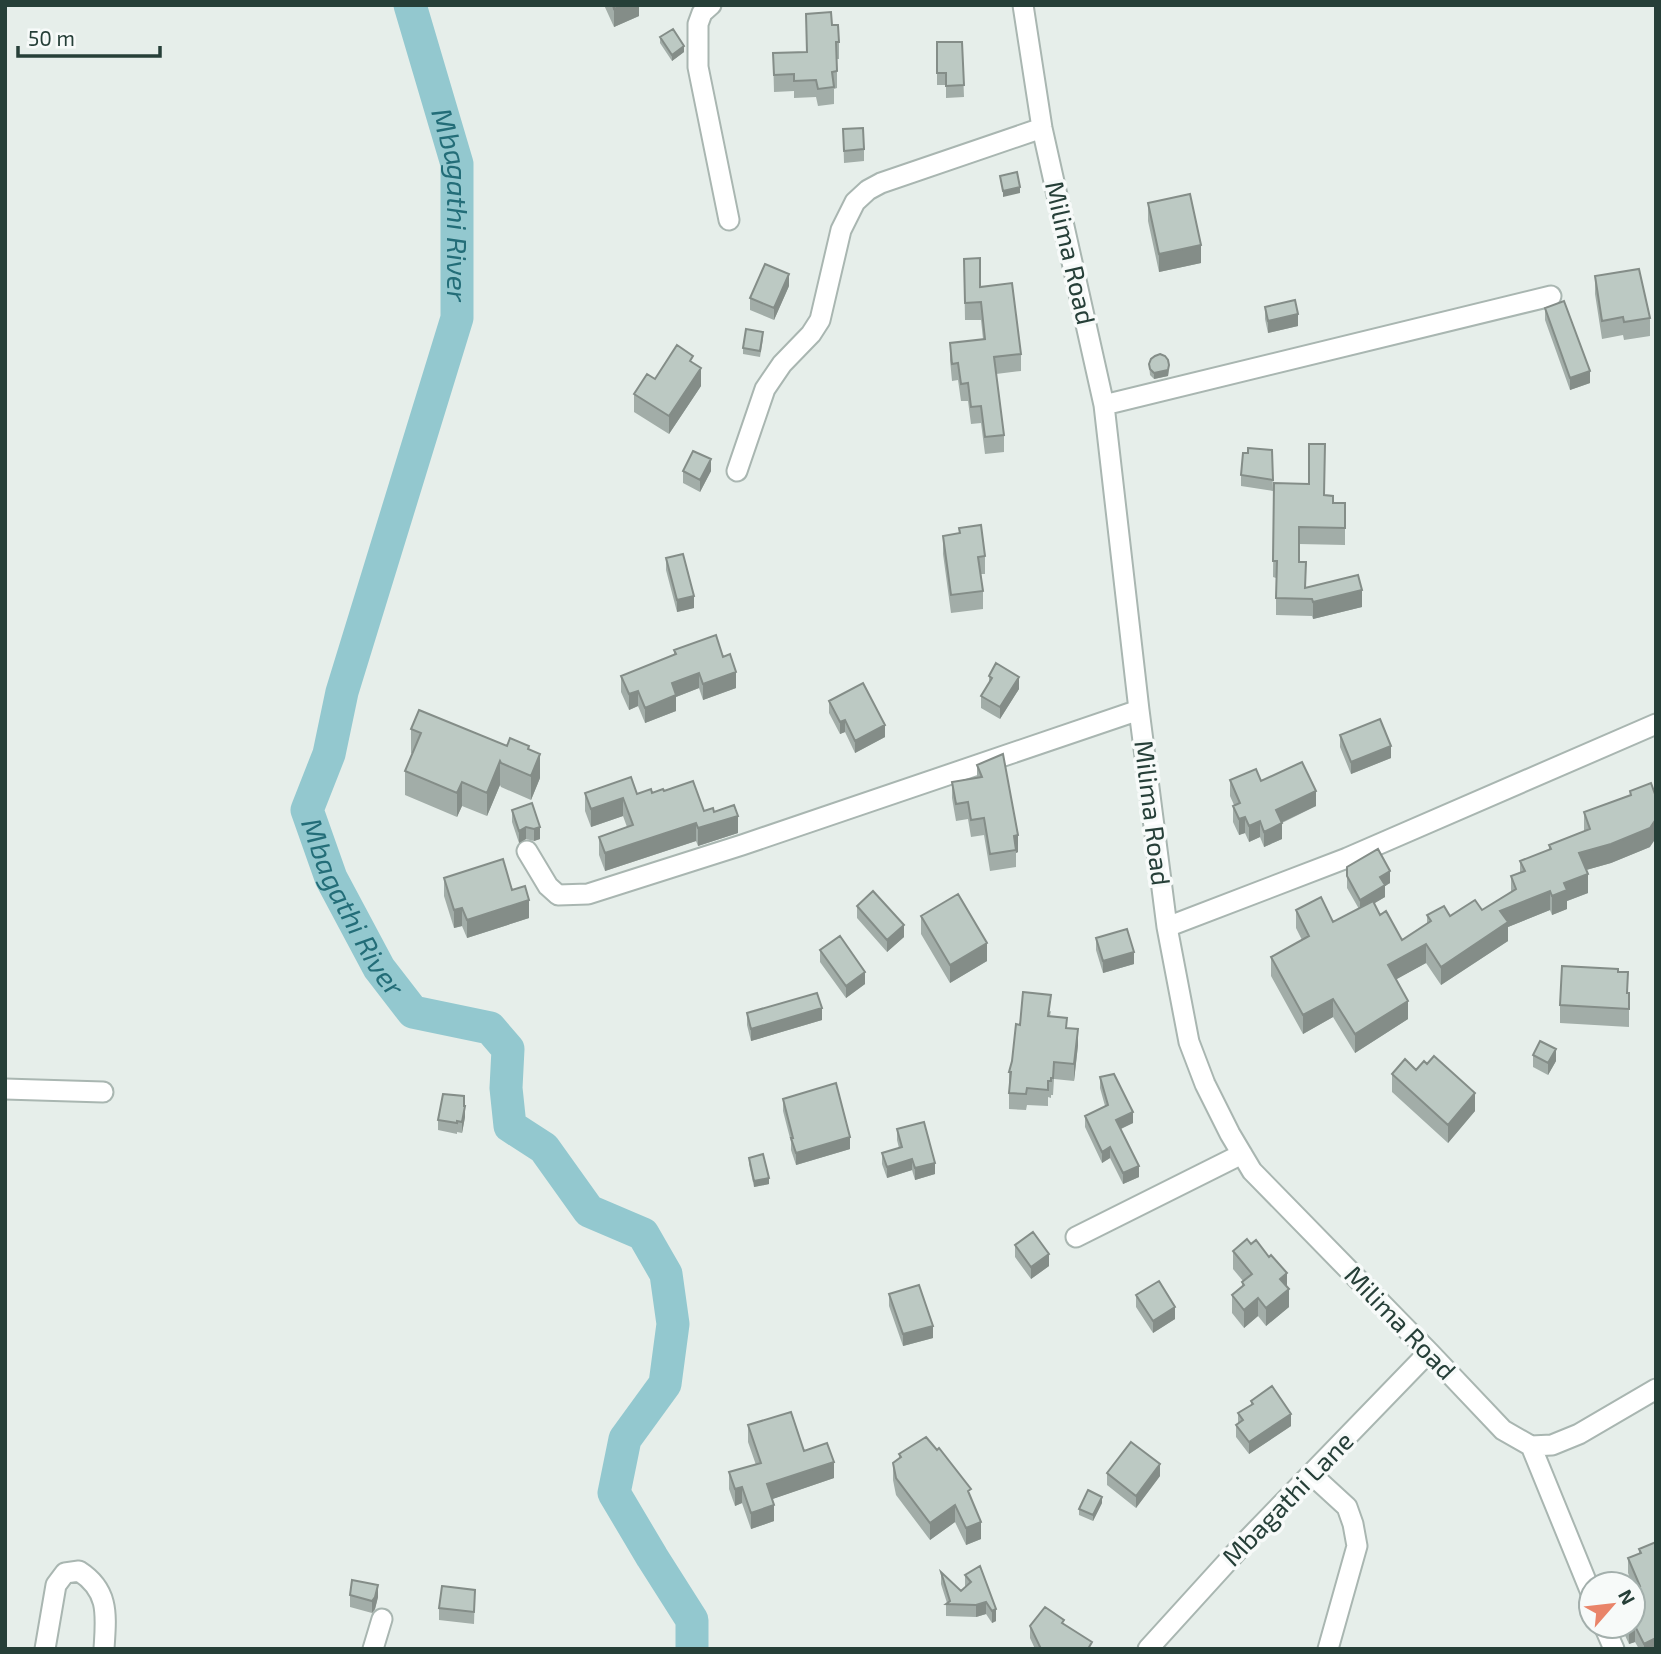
<svg xmlns="http://www.w3.org/2000/svg" width="1661" height="1654" viewBox="0 0 1661 1654" font-family="'Exo 2',sans-serif">
  <style>
    .lines { fill: none; stroke-linecap: round; stroke-linejoin: round }
    .river { stroke: #93c8cf; stroke-width: 33 }
    .street-casing { stroke: #a9b6b1; stroke-width: 23 }
    .street { stroke: #fff; stroke-width: 19 }
    .wall { fill: #a2ada8 }
    .shaded-wall { fill: #848d88 }
    .building { fill: #bcc9c3; stroke: #848d88; stroke-width: 2 }
    .labels { text-anchor: middle; stroke-width: 7; stroke-linejoin: round; paint-order: stroke }
    .street-label { font-size: 26px; fill: #263f38; stroke: #f7faf9 }
    .water-label { font-size: 28px; font-style: italic; fill: #236d78; stroke: #f7faf9 }
  </style>
  <rect width="100%" height="100%" fill="#e6eeea"/>
  <g class="lines">
    <path class="river" id="s1" d="M410,5L457,164V318L342,692L329,754L307,810L331,878L379,968L413,1012L490,1028L508,1049L506,1088L510,1126L544,1148L589,1211L643,1234L666,1274L673,1324L665,1384L625,1439L614,1493L652,1557L692,1620V1649"/>
    <defs>
      <path id="street" d="M711,5L702,13L698,24V67L729,220
        M1023,5L1042,128L1104,405L1139,710L1167,927L1189,1042L1205,1084L1230,1134L1252,1171L1429,1352L1503,1430L1531,1446L1552,1445L1579,1434L1656,1389
        M1104,405L1551,296
        M737,471L765,389L782,364L811,334L820,320L841,230L855,202L868,190L881,183L1042,128
        M527,851L548,886L558,895L588,894L742,845L1139,710
        M1167,927L1347,858L1656,724
        M5,1089L103,1092
        M1076,1237L1242,1154
        M1531,1446L1591,1593
        M1311,1474L1347,1507L1353,1524L1357,1546L1328,1649
        M1604,1626L1614,1649
        M45,1649L56,1585L65,1573L79,1571C110,1591 106,1616 104,1649
        M373,1649L382,1619
        M1148,1649L1248,1539L1429,1352"/>
    </defs>
    <use href="#street" class="street-casing"/>
    <use href="#street" class="street"/>
  </g>
  <path class="wall" d="M604,5H639V16L614,27Z
    M806,14L832,25L839,42V59H837V88L834,89V104L818,106L816,97L794,98V91L774,92L773,53L806,52Z
    M660,37L684,52L672,61L660,43Z
    M937,42H962L964,97L946,98V85H937Z
    M843,129L864,149V161L844,163Z
    M1148,203L1201,263L1159,272L1148,221Z
    M964,259L1021,354V371L996,374L1004,435V452L985,454L981,423L971,424L968,401H961L958,380L952,381L950,360V343L983,339L981,320H965Z
    M1595,276L1650,318V336L1624,340L1623,335L1602,339L1595,294Z
    M789,286L774,320L750,310V298Z
    M1265,307L1298,326L1268,333L1265,319Z
    M1545,308L1590,383L1570,390L1545,320Z
    M763,339L760,357L743,354V348Z
    M693,363L701,386L669,434L634,412V394L655,379Z
    M1149,364L1169,371L1168,376L1154,379L1150,375Z
    M1272,450L1273,491L1241,486V475Z
    M683,471H711L700,492L683,483Z
    M1274,483L1325,495L1333,503H1345V545L1299,544V562L1306,588L1362,607L1313,619L1312,616L1276,615V578L1273,577Z
    M959,528L985,556V574H981L983,591V609L951,613L943,554V536L959,533Z
    M666,558L694,608L677,612L666,570Z
    M674,650L723,657L736,688L703,700L699,688L676,697V711L645,723L638,706L629,710L621,692V676L674,655Z
    M989,676L1019,689L1000,719L981,708V696L989,684Z
    M829,701L885,737L855,753L845,732L840,734L829,713Z
    M411,729L529,750L540,778L531,800L501,787L500,785L487,816L462,806L457,817L405,795V771L412,753H411Z
    M1340,735L1391,758L1351,774L1340,747Z
    M977,765L1018,852L1016,853V867L990,871L984,835L971,837L968,819L956,821L952,798V782L977,777Z
    M1230,780L1261,781L1316,806L1282,823V839L1264,847L1260,837L1249,842L1245,833L1239,835L1233,822V806L1234,805L1230,796Z
    M664,791L704,811L714,812L738,833L698,846L696,841L605,871L599,855V837L627,827L623,816L591,827L585,811V793L637,794Z
    M1630,791L1650,847L1611,863L1586,870L1588,893L1567,901V909L1552,915L1550,910L1508,927V941L1441,985L1426,963L1396,979L1408,1019L1355,1053L1333,1017L1303,1034L1271,976V957L1302,940L1296,928V910L1333,922L1359,909L1347,888V867L1390,883L1385,886V897L1374,903L1380,915L1402,940L1427,924V915L1450,916L1482,910L1511,893V876L1520,872V861L1549,850V845L1584,831V812L1630,795Z
    M532,803L540,839L534,841L526,839L519,843L512,822V810Z
    M444,878L512,890L529,918L467,938L462,926L454,928L444,896Z
    M857,906L904,937L887,952L857,918Z
    M921,916L987,961L950,983L921,934Z
    M1096,938L1134,964L1103,973L1096,950Z
    M820,950L865,984L846,998L820,962Z
    M1618,972L1628,993L1629,1011V1027L1560,1023V1005Z
    M1051,1011L1050,1016L1067,1028L1078,1045L1074,1081L1054,1079L1053,1095H1051V1098L1048,1097V1106L1027,1105L1026,1110L1009,1109V1072L1020,1025Z
    M747,1013L822,1020L751,1041L747,1025Z
    M1533,1055L1556,1061L1548,1075L1533,1067Z
    M1416,1070L1475,1111L1448,1143L1392,1092V1074Z
    M1100,1077L1133,1123L1121,1129L1139,1177L1123,1184L1110,1158L1102,1163L1085,1127V1116L1105,1106L1100,1088Z
    M783,1099L850,1149L796,1165L791,1150V1142L783,1111Z
    M464,1106L465,1117L462,1133L457,1132V1134L438,1130V1120Z
    M897,1129L935,1174L915,1180L912,1170L887,1178L882,1164V1153L899,1148L897,1140Z
    M749,1158L769,1184L754,1187L749,1164Z
    M1015,1245L1049,1266L1031,1279L1015,1257Z
    M1233,1251L1287,1287L1289,1307L1266,1326L1258,1316L1244,1328L1232,1313V1295L1242,1286V1282L1243,1281L1233,1269Z
    M889,1294L933,1338L903,1346L889,1306Z
    M1136,1295L1175,1319L1153,1333L1136,1307Z
    M1251,1401L1291,1426L1249,1454L1236,1437V1425L1238,1423V1413L1251,1405Z
    M748,1425L804,1451L834,1478L772,1499L774,1521L751,1529L742,1503L735,1506L729,1489V1472L756,1465L748,1442Z
    M899,1454L971,1498L981,1539L966,1545L955,1522L930,1540L896,1495L893,1480V1463L899,1459Z
    M1107,1473L1160,1476L1136,1508L1107,1485Z
    M1102,1503L1093,1521L1079,1515V1509Z
    M1656,1542V1649H1639L1635,1642L1629,1644L1622,1629V1626H1633V1588H1634L1628,1573V1558L1639,1554V1549Z
    M980,1566L996,1621L992,1623L986,1614L976,1617L946,1616V1604L947,1603L941,1584V1572L961,1591L965,1587V1575Z
    M475,1590L474,1624L439,1620V1608Z
    M350,1595L378,1597L375,1609L372,1613L350,1607Z
    M1064,1624L1092,1649H1035L1030,1638V1626Z"/>
  <path class="shaded-wall" d="M623,5H639V16L614,27V9Z
    M684,46V52L672,61V55Z
    M1020,187V193L1003,197V191Z
    M1201,245V263L1159,272V254Z
    M789,274V286L774,320V308Z
    M1298,314V326L1268,333V321Z
    M1169,365L1168,376L1154,379V373Z
    M701,368V386L669,434V416Z
    M1590,371V383L1570,390V378Z
    M711,459V471L700,492V480Z
    M1362,590V607L1313,619V602Z
    M694,596V608L677,612V600Z
    M736,672V688L703,700V684Z
    M699,673V688L676,697V711L645,723V708L672,683Z
    M1019,677V689L1000,719V707Z
    M638,691V706L629,710V694Z
    M845,720V732L840,734V722Z
    M885,725V737L855,753V741Z
    M1391,746V758L1351,774V762Z
    M540,754V778L531,800V776Z
    M500,761V785L487,816V793Z
    M462,782V806L457,817V793Z
    M1316,791V806L1276,825V810Z
    M623,798V816L591,827V809Z
    M738,816V833L698,846V828Z
    M1245,817V833L1239,835V819Z
    M1656,819V838L1650,847L1611,863L1579,872V853Z
    M1260,821V837L1249,842V826Z
    M696,823V841L605,871V853Z
    M1282,823V839L1264,847V832Z
    M526,827V839L519,843V831Z
    M540,827V839L534,841V829Z
    M1018,835V852L1016,853L1014,836Z
    M1390,871V883L1385,886V897L1360,912V900L1380,877Z
    M1588,874V893L1567,901V909L1552,915V896L1564,883Z
    M1550,891V910L1508,927V941L1441,985V967L1500,911Z
    M529,900V918L467,938V920Z
    M462,908V926L454,928V910Z
    M904,925V937L887,952V940Z
    M987,943V961L950,983V965Z
    M1426,944V963L1388,984V965Z
    M1134,952V964L1103,973V961Z
    M865,972V984L846,998V986Z
    M1333,999V1017L1303,1034V1015Z
    M1408,1001V1019L1355,1053V1034Z
    M822,1008V1020L751,1041V1029Z
    M1078,1029V1045L1074,1081V1064Z
    M1556,1049V1061L1548,1075V1063Z
    M1475,1093V1111L1448,1143V1125Z
    M465,1106V1117L462,1133V1122Z
    M1133,1112V1123L1116,1131V1120Z
    M850,1137V1149L796,1165V1153Z
    M1110,1147V1158L1102,1163V1152Z
    M912,1159V1170L887,1178V1167Z
    M935,1163V1174L915,1180V1168Z
    M1139,1166V1177L1123,1184V1173Z
    M769,1178V1184L754,1187V1181Z
    M1049,1254V1266L1031,1279V1267Z
    M1287,1273V1291L1289,1289V1307L1266,1326V1308L1280,1279Z
    M1258,1298V1316L1244,1328V1310Z
    M1175,1307V1319L1153,1333V1321Z
    M933,1326V1338L903,1346V1334Z
    M1291,1414V1426L1249,1454V1442Z
    M834,1462V1478L767,1501V1484Z
    M1160,1464V1476L1136,1508V1496Z
    M742,1487V1503L735,1506V1489Z
    M1102,1497V1503L1093,1521V1515Z
    M774,1505V1521L751,1529V1513Z
    M955,1505V1522L930,1540V1523Z
    M981,1522V1539L966,1545V1528Z
    M378,1585V1597L375,1609L372,1613V1601Z
    M986,1602V1614L976,1617V1605Z
    M996,1609V1621L992,1623V1611Z
    M1635,1626V1642L1629,1644V1629Z
    M1656,1638V1649H1644V1644Z"/>
  <path class="building" d="M613,5H623L614,9Z
    M831,12L832,25H838L839,42H836L837,71L832,72L834,87L818,89L816,80L794,81V74L774,75L773,53L807,52L806,14Z
    M673,29L684,46L672,55L660,37Z
    M937,42H962L964,85L946,86V73H937Z
    M863,128L864,149L844,151L843,129Z
    M1017,172L1020,187L1003,191L1000,176Z
    M1190,194L1201,245L1159,254L1148,203Z
    M980,258V287L1012,283L1021,354L994,357L1004,435L985,437L981,406L971,407L968,383L961,384L958,363L952,364L950,343L985,339L981,302L965,303L964,259Z
    M765,264L789,274L774,308L750,298Z
    M1639,269L1650,318L1624,322L1623,317L1602,321L1595,276Z
    M1295,300L1298,314L1268,321L1265,307Z
    M1564,301L1590,371L1570,378L1545,308Z
    M746,329L763,332L760,351L743,348Z
    M677,345L693,356L690,361L701,368L669,416L634,394L647,374L655,379Z
    M1160,354L1165,356L1168,360L1169,365L1168,370L1154,373L1150,369L1149,364L1151,359L1155,356Z
    M1309,444H1325L1324,495L1333,496V503H1345V528L1299,527V562H1306L1305,588L1358,575L1362,590L1313,602L1312,599L1276,598L1277,561H1273L1274,483L1309,484Z
    M1248,448L1272,450L1273,480L1241,475L1243,453H1248Z
    M693,451L711,459L700,480L683,471Z
    M981,525L985,556L978,557L983,591L951,595L943,536L960,533L959,528Z
    M683,554L694,596L677,600L666,558Z
    M716,635L723,657L730,654L736,672L703,684L699,673L672,683L676,695L645,708L638,691L629,694L621,676L676,654L674,650Z
    M996,663L1019,677L1000,707L981,696L992,678L989,676Z
    M863,683L885,725L855,741L845,720L840,722L829,701Z
    M419,710L507,746L510,738L529,746L528,749L540,754L531,776L501,763L500,761L487,793L462,782L457,793L405,771L421,733L411,729Z
    M1380,719L1391,746L1351,762L1340,735Z
    M1003,754L1018,835L1014,836L1016,850L990,854L984,818L971,820L968,802L956,804L952,782L982,777L977,765Z
    M1302,762L1316,791L1276,810L1282,823L1264,832L1260,821L1249,826L1245,817L1239,819L1233,806L1240,803L1230,780L1256,769L1261,781Z
    M631,777L637,794L651,789L652,793L663,789L664,791L693,781L704,811L713,808L714,812L734,805L738,816L698,828L696,823L605,853L599,837L633,825L623,798L591,809L585,793Z
    M1651,783L1656,797V819L1650,828L1611,844L1579,853L1588,874L1564,883L1567,890L1552,896L1550,891L1500,911L1508,922L1441,967L1426,944L1388,965L1408,1001L1355,1034L1333,999L1303,1015L1271,957L1309,936L1296,910L1321,897L1333,922L1373,901L1380,915L1386,911L1402,940L1431,921L1427,915L1444,906L1450,916L1475,900L1482,910L1516,889L1511,876L1525,871L1520,861L1551,849L1549,845L1590,829L1584,812L1631,795L1630,791Z
    M532,803L540,827L534,829L526,827L519,831L512,810Z
    M1378,849L1390,871L1380,877L1385,885L1360,900L1347,876V867Z
    M503,859L512,890L525,886L529,900L467,920L462,908L454,910L444,878Z
    M873,891L904,925L887,940L857,906Z
    M958,894L987,943L950,965L921,916Z
    M1127,929L1134,952L1103,961L1096,938Z
    M840,936L865,972L846,986L820,950Z
    M1562,966L1618,969V972H1628L1627,993H1629V1009L1560,1005Z
    M1023,992L1051,995L1048,1016L1067,1018L1066,1028L1078,1029L1074,1064L1054,1062L1053,1078H1051V1081H1048V1090L1027,1088L1026,1094L1009,1093L1011,1072H1009L1012,1061L1016,1024L1020,1025Z
    M817,993L822,1008L751,1029L747,1013Z
    M1540,1041L1556,1049L1548,1063L1533,1055Z
    M1434,1056L1475,1093L1448,1125L1392,1074L1405,1059L1416,1070L1424,1061L1427,1064Z
    M1114,1074L1133,1112L1116,1120L1139,1166L1123,1173L1110,1147L1102,1152L1085,1116L1108,1105L1100,1077Z
    M836,1083L850,1137L796,1153L791,1138H793L783,1099Z
    M443,1094L464,1096V1106H465L462,1122L457,1121V1123L438,1120Z
    M924,1122L935,1163L915,1168L912,1159L887,1167L882,1153L902,1147L897,1129Z
    M763,1154L769,1178L754,1181L749,1158Z
    M1033,1232L1049,1254L1031,1267L1015,1245Z
    M1247,1239L1251,1244L1256,1240L1269,1257L1271,1255L1287,1273L1280,1279L1289,1289L1266,1308L1258,1298L1244,1310L1232,1295L1244,1285L1242,1282L1252,1274L1233,1251Z
    M1159,1281L1175,1307L1153,1321L1136,1295Z
    M919,1285L933,1326L903,1334L889,1294Z
    M1272,1386L1291,1414L1249,1442L1236,1425L1243,1420L1238,1413L1253,1404L1251,1401Z
    M791,1412L804,1451L827,1443L834,1462L767,1484L774,1505L751,1513L742,1487L735,1489L729,1472L761,1463L748,1425Z
    M926,1437L937,1450L939,1448L971,1489L968,1491L981,1522L966,1528L955,1505L930,1523L896,1478L893,1463L901,1457L899,1454Z
    M1131,1442L1160,1464L1136,1496L1107,1473Z
    M1088,1490L1102,1497L1093,1515L1079,1509Z
    M1656,1542V1638L1644,1644L1635,1626L1629,1629L1628,1626H1633V1608L1639,1606L1633,1592V1588L1640,1586L1628,1558L1641,1553L1639,1549Z
    M980,1566L996,1609L992,1611L986,1602L976,1605L946,1604L950,1601L941,1572L961,1591L971,1582L965,1575Z
    M352,1580L378,1585L375,1597L372,1601L350,1595Z
    M442,1586L475,1590L474,1612L439,1608Z
    M1045,1607L1064,1620L1062,1623L1092,1642L1088,1649H1041L1030,1626Z"/>
  <g class="labels">
    <g class="street-label">
      <text transform="translate(1070 253) rotate(77)" y="9">Milima Road</text>
      <text transform="translate(1152 813) rotate(83)" y="9">Milima Road</text>
      <text transform="translate(1400 1323) rotate(46)" y="9">Milima Road</text>
      <text transform="translate(1288 1499) rotate(-46)" y="9">Mbagathi Lane</text>
    </g>
    <g class="water-label">
      <text dy="10" stroke="none"><textPath href="#s1" startOffset="206">Mbagathi River</textPath></text>
      <text dy="10" stroke="none"><textPath href="#s1" startOffset="942">Mbagathi River</textPath></text>
    </g>
  </g>
  <rect width="1661" height="1654" fill="none" stroke="#263f38" stroke-width="14"/>
  <g transform="translate(1612 1605) rotate(62)"><circle r="33" fill="#f7faf9" stroke="#a3afac" stroke-width="2"/>
  <path d="M0-5L12 26L0 18L-12 26Z" fill="#e98469"/>
  <text y="-10" font-size="19" font-weight="bold" text-anchor="middle" fill="#263f38">N</text>
  </g>
  <path d="M18 46v10h142v-10" fill="none" stroke="#263f38" stroke-width="3.5"/>
  <text x="28" y="46" font-size="21" fill="#263f38" stroke="#f7faf9" stroke-width="5" paint-order="stroke">50 m</text>
</svg>
